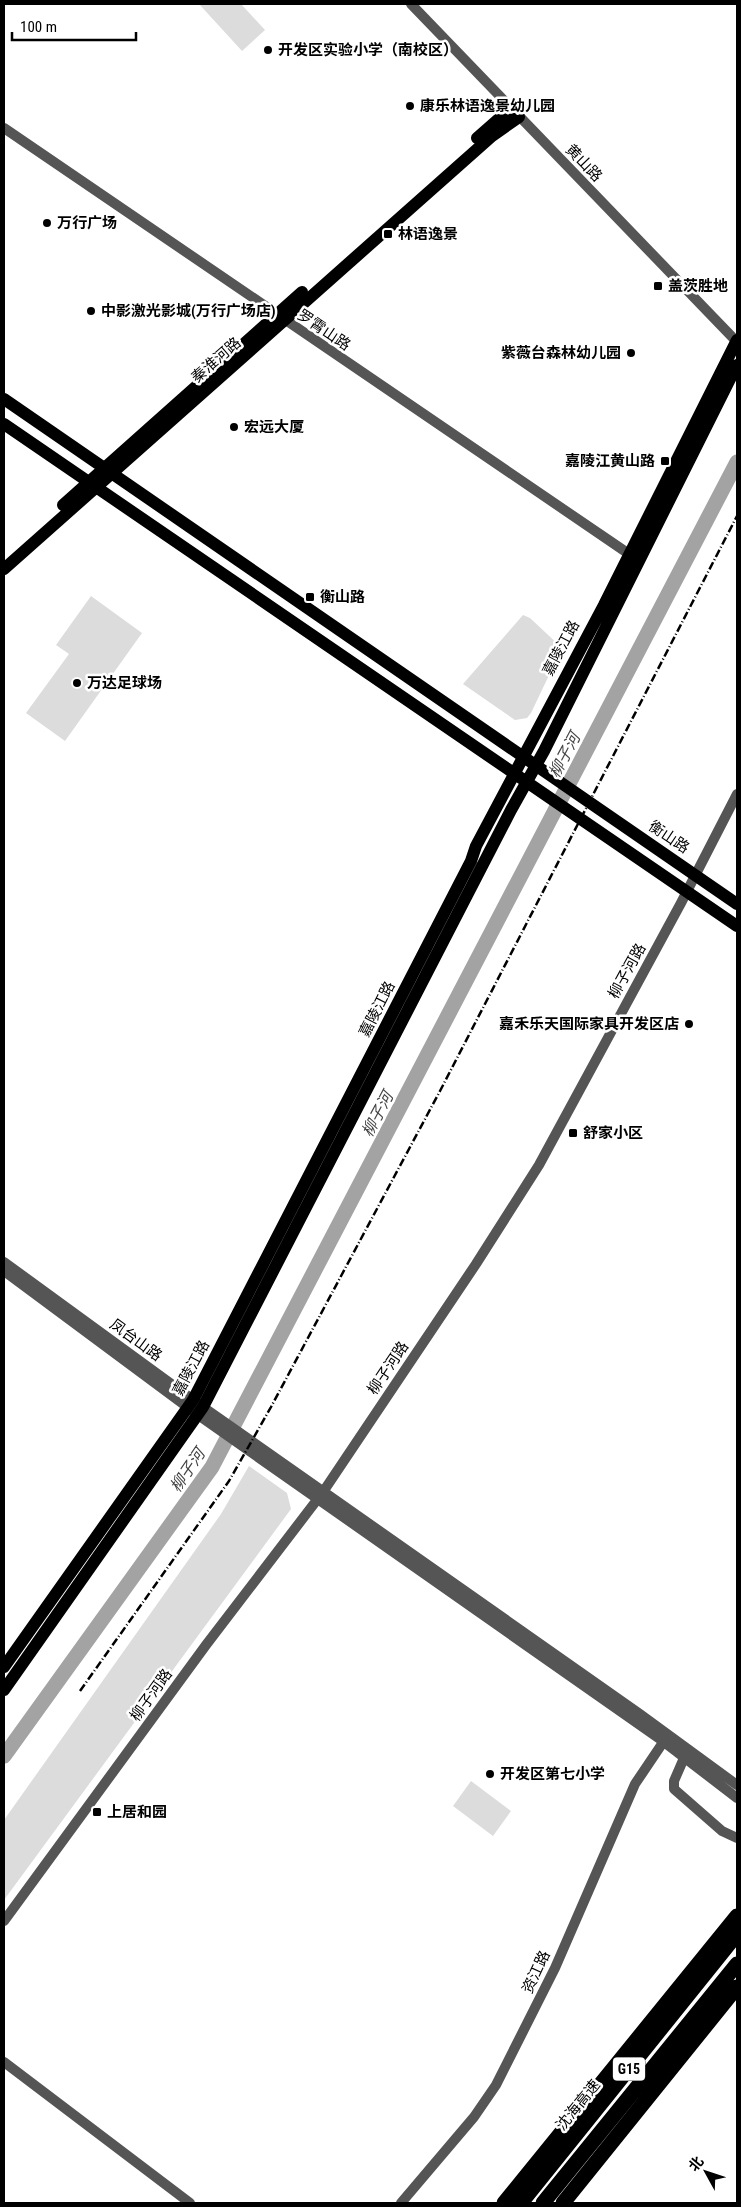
<svg xmlns="http://www.w3.org/2000/svg" width="741" height="2207" viewBox="0 0 741 2207" font-family="'Roboto Condensed','Noto Sans SC',sans-serif">
  <style>
    .green { fill: #dcdcdc }
    .lines { fill: none; stroke-linecap: round; stroke-linejoin: round }
    .river { stroke: #a3a3a3; stroke-width: 15 }
    .minor { stroke: #555; stroke-width: 10 }
    .major { stroke: #000; stroke-width: 12 }
    .highway { stroke: #000; stroke-width: 15 }
    .rail { stroke: #000; stroke-width: 2.5; stroke-dasharray: 8 2.5 1 2.5; stroke-linecap: butt }
    .poi-dot { fill: #000; stroke: #fff; stroke-width: 2 }
    .labels { text-anchor: middle; stroke-width: 5; stroke-linejoin: round; paint-order: stroke }
    .shield { fill: #fff; stroke: #4c4c4c; stroke-width: 1 }
    .shield-label { font-size: 14px; font-weight: bold; fill: #000 }
    .poi-label { font-size: 15px; font-weight: bold; fill: #000; stroke: #fff; text-anchor: start }
    .street-label { font-size: 15px; fill: #000; stroke: #fff }
    .water-label { font-size: 16px; font-style: italic; fill: #444; stroke: #fff }
  </style>
  <rect width="100%" height="100%" fill="#fff"/>
  <path class="green" d="M199,4H241L265,30L242,51Z
    M91,596L142,633L65,741L26,713L69,654L56,645Z
    M523,615L530,618L562,648L531,713L527,718L515,720L463,684Z
    M249,1466L287,1493L291,1509L4,1900V1820L221,1514Z
    M471,1781L511,1811L493,1836L453,1806Z"/>
  <g class="lines">
    <path class="river" d="M4,1756L212,1467L737,462"/>
    <path class="minor" d="M411,4L737,342
      M4,128L629,554
      M4,1262L203,1407L640,1714L737,1785
      M4,1271L198,1415L664,1742L737,1798
      M684,1758L674,1781V1789L722,1831L737,1838
      M4,1921L206,1645L323,1492L476,1264L539,1165L681,903L737,794
      M4,2062L190,2203
      M401,2203L474,2117L496,2085L555,1968L635,1784L666,1738"/>
    <path class="major" d="M477,138L510,109
      M4,399L737,904
      M4,424L737,926
      M63,505L302,292
      M4,569L492,136L519,117
      M4,1667L193,1400L471,861L476,846L604,605L737,340
      M4,1690L203,1407L511,810L544,751L737,365"/>
    <path class="highway" d="M504,2203L737,1916
      M521,2203L737,1934
      M543,2203L737,1964
      M563,2203L737,1987"/>
    <path class="rail" d="M80,1691L229,1481L271,1407L440,1091L737,516"/>
  </g>
  <g class="poi-dot">
    <circle cx="268" cy="50" r="5"/>
    <circle cx="410" cy="106" r="5"/>
    <circle cx="47" cy="223" r="5"/>
    <rect x="383" y="229" width="10" height="10" rx="2.5"/>
    <rect x="653" y="281" width="10" height="10" rx="2.5"/>
    <circle cx="91" cy="311" r="5"/>
    <circle cx="631" cy="353" r="5"/>
    <circle cx="234" cy="427" r="5"/>
    <rect x="660" y="456" width="10" height="10" rx="2.5"/>
    <rect x="305" y="592" width="10" height="10" rx="2.5"/>
    <circle cx="77" cy="683" r="5"/>
    <circle cx="689" cy="1024" r="5"/>
    <rect x="568" y="1128" width="10" height="10" rx="2.5"/>
    <circle cx="490" cy="1774" r="5"/>
    <rect x="92" y="1807" width="10" height="10" rx="2.5"/>
  </g>
  <g class="labels">
    <rect class="shield" x="613" y="2057.5" width="32" height="23" rx="4"/>
    <g class="shield-label">
      <text x="629" y="2074">G15</text>
    </g>
    <g class="poi-label">
      <text x="278" y="55">开发区实验小学（南校区）</text>
      <text x="420" y="111">康乐林语逸景幼儿园</text>
      <text x="57" y="228">万行广场</text>
      <text x="398" y="239">林语逸景</text>
      <text x="668" y="291">盖茨胜地</text>
      <text x="101" y="316">中影激光影城(万行广场店)</text>
      <text x="621" y="358" text-anchor="end">紫薇台森林幼儿园</text>
      <text x="244" y="432">宏远大厦</text>
      <text x="655" y="466" text-anchor="end">嘉陵江黄山路</text>
      <text x="320" y="602">衡山路</text>
      <text x="87" y="688">万达足球场</text>
      <text x="679" y="1029" text-anchor="end">嘉禾乐天国际家具开发区店</text>
      <text x="583" y="1138">舒家小区</text>
      <text x="500" y="1779">开发区第七小学</text>
      <text x="107" y="1817">上居和园</text>
    </g>
    <g class="street-label">
      <text transform="translate(584 163) rotate(46)" y="5">黄山路</text>
      <text transform="translate(324 330) rotate(34)" y="5">罗霄山路</text>
      <text transform="translate(216 360) rotate(-41)" y="5">秦淮河路</text>
      <text transform="translate(561 648) rotate(-62)" y="5">嘉陵江路</text>
      <text transform="translate(669 837) rotate(34)" y="5">衡山路</text>
      <text transform="translate(627 971) rotate(-61)" y="5">柳子河路</text>
      <text transform="translate(377 1009) rotate(-63)" y="5">嘉陵江路</text>
      <text transform="translate(136 1340) rotate(36)" y="5">凤台山路</text>
      <text transform="translate(191 1368) rotate(-62)" y="5">嘉陵江路</text>
      <text transform="translate(388 1368) rotate(-56)" y="5">柳子河路</text>
      <text transform="translate(151 1695) rotate(-54)" y="5">柳子河路</text>
      <text transform="translate(536 1972) rotate(-65)" y="5">资江路</text>
      <text transform="translate(578 2105) rotate(-51)" y="5">沈海高速</text>
    </g>
    <g class="water-label">
      <text transform="translate(564 755) rotate(-62)" y="6">柳子河</text>
      <text transform="translate(377 1114) rotate(-62)" y="6">柳子河</text>
      <text transform="translate(187 1470) rotate(-56)" y="6">柳子河</text>
    </g>
  </g>
  <rect width="741" height="2207" fill="none" stroke="#000000" stroke-width="10"/>
  <g transform="translate(706 2172) rotate(310)" stroke="#ffffff" stroke-width="4" paint-order="stroke">
  <path d="M0-4L9 19L0 12L-9 19Z" fill="#000000"/>
  <text y="-8" font-size="14" font-weight="bold" text-anchor="middle" fill="#000000">北</text>
  </g>
  <path d="M12 32v8h124v-8" fill="none" stroke="#000000" stroke-width="2.5"/>
  <text x="20" y="32" font-size="15" fill="#000000" stroke="#ffffff" stroke-width="4" paint-order="stroke">100 m</text>
</svg>
